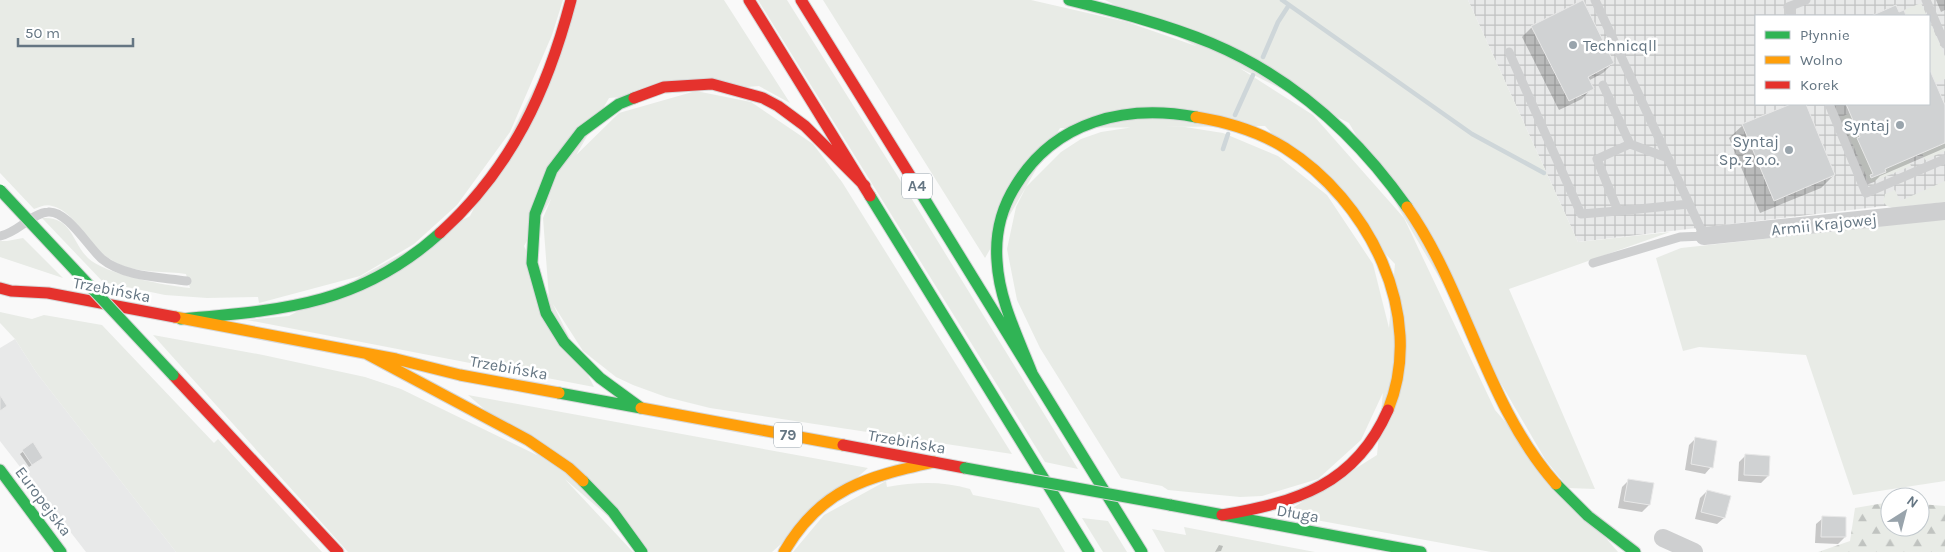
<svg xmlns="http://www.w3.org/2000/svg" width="1945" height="552" viewBox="0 0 1945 552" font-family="Karla,sans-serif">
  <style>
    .built { fill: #e8e9e9 }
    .industrial { fill: url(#industrial-grid); fill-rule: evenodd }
    .green { fill: #e8ebe6 }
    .forest { fill: url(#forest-firs) }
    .shadow { fill: #0003 }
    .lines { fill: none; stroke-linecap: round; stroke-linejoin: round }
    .stream { stroke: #ced6d9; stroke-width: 4.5 }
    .building { fill: #d0d2d3; stroke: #e8e8e8 }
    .fast-casing { stroke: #d5d6d7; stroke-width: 13 }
    .slow-casing { stroke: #d5d6d7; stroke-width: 13 }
    .jam-casing { stroke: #d5d6d7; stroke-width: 13 }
    .lane { stroke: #cecfd0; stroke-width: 9 }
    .street { stroke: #cecfd0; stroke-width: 18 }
    .fast { stroke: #30b455; stroke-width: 11 }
    .slow { stroke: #ff9f0a; stroke-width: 11 }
    .jam { stroke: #e5322d; stroke-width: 11 }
    .fast-bridge-casing { stroke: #d5d6d7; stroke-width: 13; stroke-linecap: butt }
    .fast-bridge { stroke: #30b455; stroke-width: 11 }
    .poi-dot { fill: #99a4ac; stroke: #fff; stroke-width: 2 }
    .labels { text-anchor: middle; stroke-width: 5; stroke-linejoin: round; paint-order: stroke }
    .shield { fill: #fff; stroke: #939fa8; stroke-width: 1 }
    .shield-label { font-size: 15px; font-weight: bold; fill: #657683 }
    .poi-label { font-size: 16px; fill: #657683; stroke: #fff; text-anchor: end }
    .street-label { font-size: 16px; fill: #657683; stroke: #fff }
  </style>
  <defs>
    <pattern id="industrial-grid" width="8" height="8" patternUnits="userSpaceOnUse" patternTransform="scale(1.25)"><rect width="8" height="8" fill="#e8e9e9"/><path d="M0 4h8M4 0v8" fill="none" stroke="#c0c1c2"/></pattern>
    <pattern id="forest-firs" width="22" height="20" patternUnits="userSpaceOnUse" patternTransform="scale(1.25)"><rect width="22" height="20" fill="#e8ebe6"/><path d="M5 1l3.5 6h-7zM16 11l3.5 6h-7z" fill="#c0c3c0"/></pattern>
  </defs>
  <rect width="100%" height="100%" fill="#f9f9f9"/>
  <path class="built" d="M15,339L36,372L176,552H86L0,441V348Z"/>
  <path class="industrial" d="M1468,0H1945V199L1578,242ZM1756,16H1929V104H1756Z"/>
  <path class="green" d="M0,0H563L552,35L510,132L457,205L414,244L360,276L259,303L258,297L207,298L165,295L103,282L42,218C72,216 71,241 88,258C104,274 167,286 190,288L186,274C167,271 138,273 121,265C112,261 103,255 96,248C84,235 71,210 52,206C46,204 40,207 34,209L0,173Z
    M578,0H724L790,103L759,86L609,98L524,246L594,387L247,320L289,316L470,216Z
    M758,0H787L897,175L1078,469L1045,462Z
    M823,0H1031L1127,22L1216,53L1313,115L1404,218L1495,410L1618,552H1491L1283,514L1377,455L1395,264L1265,126L1060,128L985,258Z
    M1105,0H1468L1578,242L1670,232L1509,289L1595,489L1568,488L1545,459L1349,123Z
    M1921,3L1927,16H1906L1904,10Z
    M1929,20L1945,56V79L1935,83L1929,68Z
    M696,91L751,102L813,144L842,182L1012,454L710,408L666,397L633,385L616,377L583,351L549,298L543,218L565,166L619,113Z
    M1850,113L1860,137L1857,138L1873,174L1870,175L1871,178L1886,172L1885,169L1908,159L1911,166L1872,182L1868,180L1841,117Z
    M1166,124L1223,133L1278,156L1327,195L1373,264L1390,332L1387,384L1361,440L1318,479L1262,496L1240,497L1168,490L1162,486L1121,478L1040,348L1017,300L1007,249L1016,207L1026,187L1061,152L1081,139L1101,132L1134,127Z
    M1945,143V151L1925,160L1922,153Z
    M1945,181V202L1893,208L1887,206L1883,202L1885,194L1895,190L1900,201Z
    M1945,219V481L1853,495L1806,355L1699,347L1683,351L1656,258L1681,248Z
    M23,238L63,278L0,257V241H7Z
    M0,312L32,319L44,315L102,325L214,443L218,439L322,552H176L36,372L15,339L0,323Z
    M153,335L263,355L365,377L401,389L547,460L633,552H348Z
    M468,395L868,468L772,552H649Z
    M886,481L887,487C916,482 942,481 970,489L973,495L1039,508L1065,552H793L824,515Z
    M1082,518L1108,521L1127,552H1103Z
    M1184,527L1315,552H1165L1152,529L1186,535Z"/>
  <path class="forest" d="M1890,502V527H1920V504L1945,506V552H1818L1850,541L1855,508Z"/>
  <path class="shadow" d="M1936,0H1945V10L1941,12Z
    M1532,27L1613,63L1603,73L1588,81L1592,88L1582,99L1559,110L1522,37Z
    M1929,71L1945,109V148L1880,176L1874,182L1861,187L1831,104H1929Z
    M1795,104H1804L1834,175L1821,188L1760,213L1729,138L1743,125Z
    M1696,438L1711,467L1705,474L1685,470L1689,445Z
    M33,444L39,460L29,467L20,454Z
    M1746,455L1768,476L1761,483L1738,481L1739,462Z
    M1629,480L1652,484L1649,505L1642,512L1618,508L1622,487Z
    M1707,491L1724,518L1717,524L1695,519L1700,498Z
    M1823,518L1845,537L1838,544L1815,543L1816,524Z
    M1219,545L1223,546L1221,551L1215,552Z"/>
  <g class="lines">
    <path class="stream" d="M1282,0L1472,134L1544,173
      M1263,57L1278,22L1289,5
      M1235,115L1253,75
      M1223,149L1228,134"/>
  </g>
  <path class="building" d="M1583,0L1614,63L1588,77L1594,89L1569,101L1531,26Z
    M1896,5L1899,12L1904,10L1906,16H1871Z
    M1929,68L1945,105V143L1885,169L1886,172L1871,178L1870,175L1873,174L1857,138L1860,137L1846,104H1929Z
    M1791,104H1806L1835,175L1774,201L1742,124Z
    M0,395L7,406L0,411Z
    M1695,437L1717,441L1713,468L1691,464Z
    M33,442L43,458L32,465L22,450Z
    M1745,454L1770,456L1769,476L1744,475Z
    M1628,479L1654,483L1650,505L1624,501Z
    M1707,490L1731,496L1725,518L1701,512Z
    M1822,516L1846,517V537H1821Z"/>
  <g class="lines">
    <defs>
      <path id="fast" d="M1069,0C1117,12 1165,24 1211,43C1292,77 1357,136 1407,207
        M634,98L619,104L581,132L552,170L535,214L532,263L546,313L564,342L600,378L641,408
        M919,190L1142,552
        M870,196L1089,552
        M181,319C284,310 360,305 440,233
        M1032,373C1018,337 999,300 997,261C995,234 1002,207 1016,185C1055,121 1125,104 1196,117
        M559,393L641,408
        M0,470L61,552
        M583,481L613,512L642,552
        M1556,484L1588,516L1635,552
        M1170,505L1421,552"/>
      <path id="slow" d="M1196,117C1227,122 1258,131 1285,148C1368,200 1427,314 1388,410
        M1407,207C1468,294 1485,404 1556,484
        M175,317L396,359L460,375L559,393
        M367,354L528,440L569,468L583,481
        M641,408L843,445
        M784,552C821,488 867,477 934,462"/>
      <path id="jam" d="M749,0L870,196
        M801,0L919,190
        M634,98L664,87L712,84L763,98L778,106L805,126L865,186
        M440,233C512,168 547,91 571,0
        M0,288L11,291L48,293L175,317
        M173,375L338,552
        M843,445L965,468
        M1222,515C1297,502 1355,485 1388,410"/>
    </defs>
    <use href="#fast" class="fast-casing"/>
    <use href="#slow" class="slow-casing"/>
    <use href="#jam" class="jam-casing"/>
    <path class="lane" d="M1595,0L1668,158
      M1926,0L1945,44
      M1792,16L1788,7L1806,0
      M1509,52L1581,214L1618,211
      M1829,104L1866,193L1945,159
      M1630,144L1597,159L1618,211L1689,204
      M0,236C17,233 32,213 48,212C67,210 88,247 102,259C124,277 159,277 187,281
      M1593,263L1680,237L1704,236L1668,158L1630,144L1603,85"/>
    <path class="street" d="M1704,236L1945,211
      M1663,538L1694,552"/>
    <use href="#fast" class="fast"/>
    <use href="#slow" class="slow"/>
    <use href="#jam" class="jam"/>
    <defs>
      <path id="fast-bridge" d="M0,190L173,375
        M965,468L1170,505"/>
    </defs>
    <use href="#fast-bridge" class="fast-bridge-casing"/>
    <use href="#fast-bridge" class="fast-bridge"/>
  </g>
  <g class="poi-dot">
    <circle cx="1573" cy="45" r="5"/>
    <circle cx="1900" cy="125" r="5"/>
    <circle cx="1789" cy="150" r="5"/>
  </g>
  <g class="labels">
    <g class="shield">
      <rect x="902" y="173.5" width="30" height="25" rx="4"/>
      <rect x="774" y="422.5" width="28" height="25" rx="4"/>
    </g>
    <g class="shield-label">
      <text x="917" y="191">A4</text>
      <text x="788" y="440">79</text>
    </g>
    <g class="poi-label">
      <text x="1583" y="51" text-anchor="start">Technicqll</text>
      <text x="1890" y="131">Syntaj</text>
      <text x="1779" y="147">Syntaj<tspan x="1779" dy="18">Sp. z o.o.</tspan></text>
    </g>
    <g class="street-label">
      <text transform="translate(1824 224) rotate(-6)" y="6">Armii Krajowej</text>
      <text transform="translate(112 289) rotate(11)" y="6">Trzebińska</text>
      <text transform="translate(509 367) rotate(10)" y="6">Trzebińska</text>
      <text transform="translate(907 441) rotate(10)" y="6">Trzebińska</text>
      <text transform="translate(44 501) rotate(53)" y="6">Europejska</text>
      <text transform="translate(1298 513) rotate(10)" y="6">Długa</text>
    </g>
  </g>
  <rect x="1755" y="15" width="175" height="90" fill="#ffffff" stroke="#c1c8cd"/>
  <rect x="1765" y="31" width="25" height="8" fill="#30b455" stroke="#c1c8cd"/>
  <text x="1800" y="40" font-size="15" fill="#657683">Płynnie</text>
  <rect x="1765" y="56" width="25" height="8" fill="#ff9f0a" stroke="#c1c8cd"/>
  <text x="1800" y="65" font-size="15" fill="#657683">Wolno</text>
  <rect x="1765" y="81" width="25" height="8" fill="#e5322d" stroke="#c1c8cd"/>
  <text x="1800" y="90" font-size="15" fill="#657683">Korek</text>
  <g transform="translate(1905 512) rotate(36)"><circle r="24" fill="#ffffff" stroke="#c1c8cd"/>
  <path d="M0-4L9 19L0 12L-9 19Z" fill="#99a4ac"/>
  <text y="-8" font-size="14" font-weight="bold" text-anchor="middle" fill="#657683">N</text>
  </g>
  <path d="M18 38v8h115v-8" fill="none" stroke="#657683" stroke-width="2.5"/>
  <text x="25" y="38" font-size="15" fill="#657683" stroke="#ffffff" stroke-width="4" paint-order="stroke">50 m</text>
</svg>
